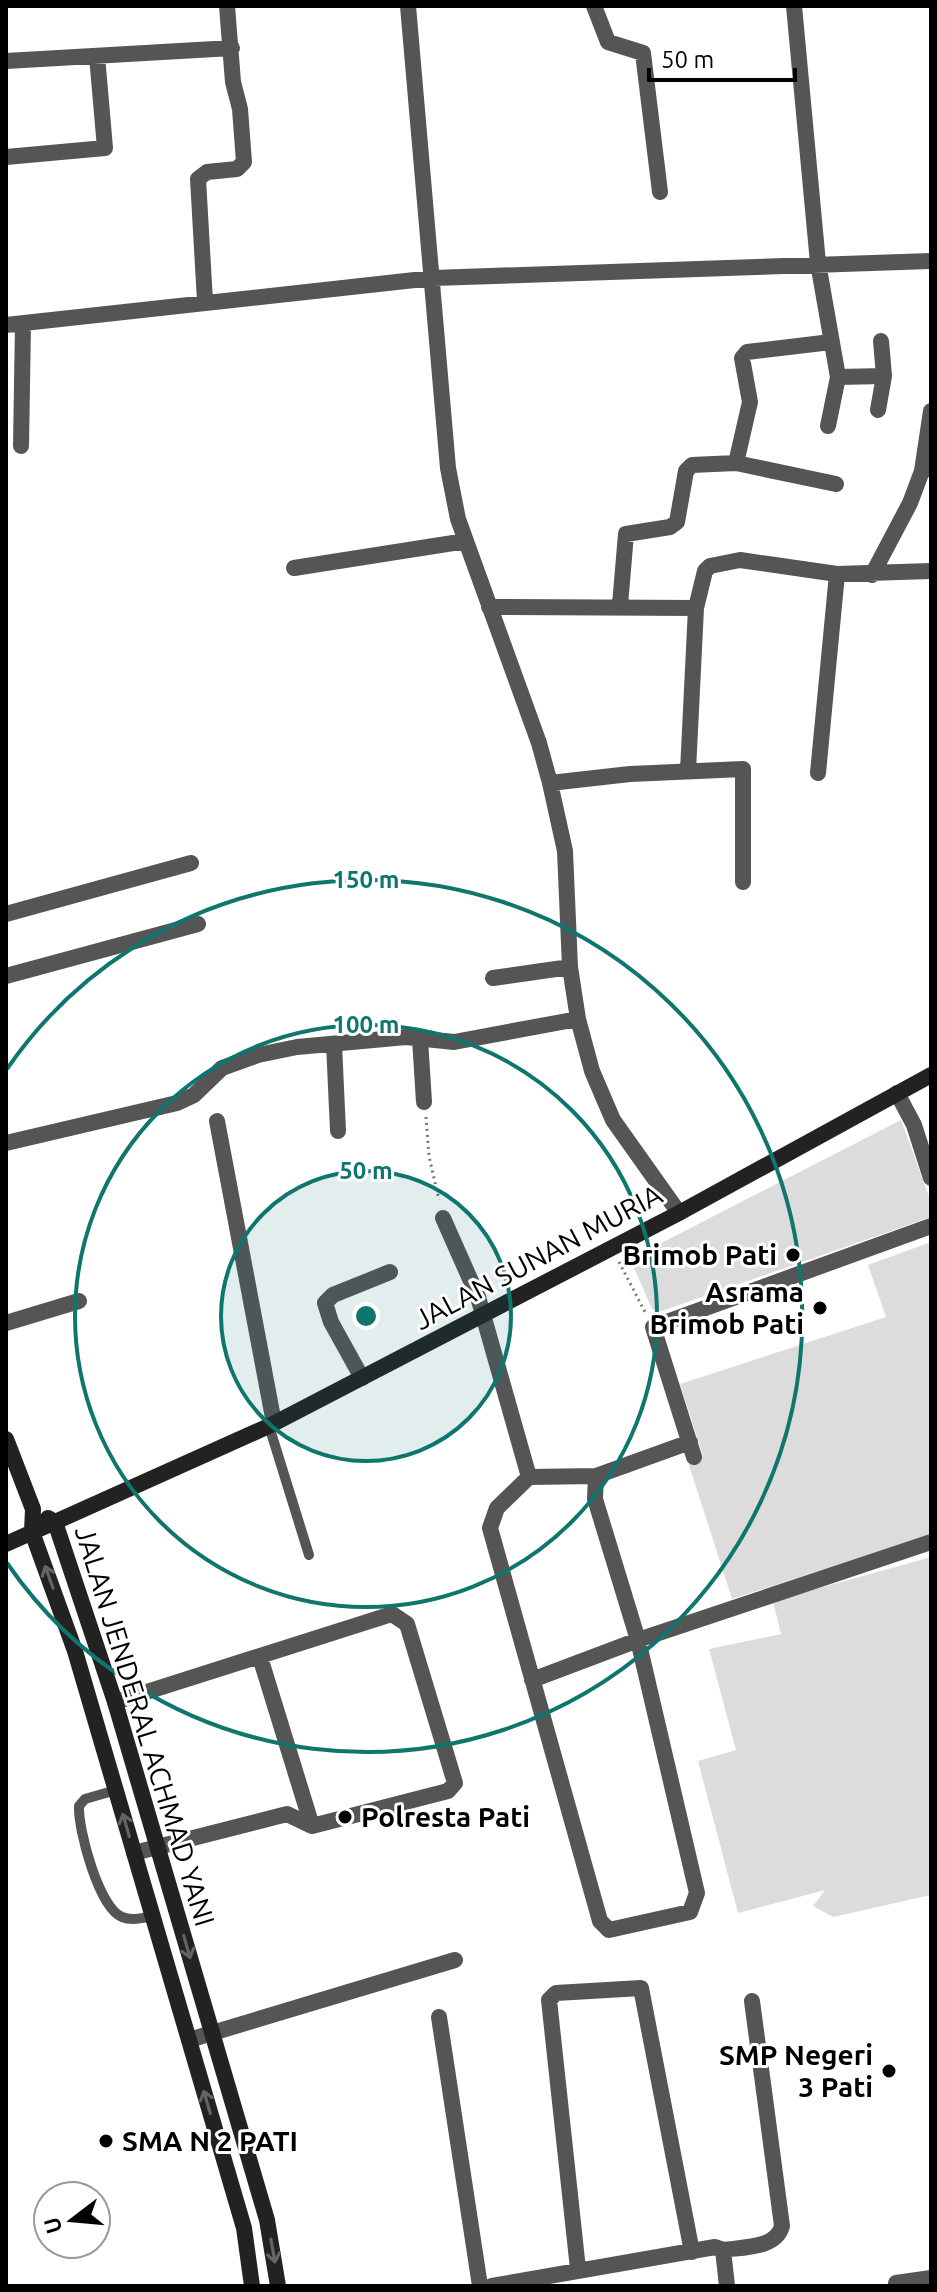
<svg xmlns="http://www.w3.org/2000/svg" width="937" height="2292" viewBox="0 0 937 2292" font-family="Ubuntu,sans-serif">
  <style>
    .green { fill: #dcdcdc }
    .lines { fill: none; stroke-linecap: round; stroke-linejoin: round }
    .path { stroke: #777; stroke-width: 3; stroke-dasharray: 2 4; stroke-linecap: butt }
    .lane { stroke: #555; stroke-width: 10 }
    .street { stroke: #555; stroke-width: 16 }
    .secondary { stroke: #222; stroke-width: 16 }
    .oneway { stroke: #646464 }
    .ring { fill: none; stroke: #0f766e; stroke-width: 4 }
    .poi-dot { fill: #000; stroke: #fff; stroke-width: 3 }
    .labels { text-anchor: middle; stroke-width: 6; stroke-linejoin: round; paint-order: stroke }
    .poi-label { font-size: 28px; font-weight: bold; fill: #000; stroke: #fff; text-anchor: end }
    .street-label { font-size: 28px; fill: #000; stroke: #fff }
    .centre { fill: #0f766e; stroke: #fff; stroke-width: 4 }
    .ring-label { font-size: 24px; text-anchor: middle; font-weight: bold; fill: #0f766e; stroke: #fff; stroke-width: 6; stroke-linejoin: round; paint-order: stroke }
  </style>
  <rect width="100%" height="100%" fill="#fff"/>
  <path class="green" d="M901,1120L931,1202V1217L662,1311L652,1309L630,1259Z
    M931,1242V1534L732,1599L688,1462L703,1456L680,1384L886,1317L868,1265Z
    M931,1557V1895L833,1917L813,1906L825,1890L738,1913L698,1761L736,1750L709,1649L781,1634L773,1601Z"/>
  <g class="lines">
    <path class="path" d="M426,1117L429,1156L439,1200
      M619,1262L645,1312"/>
    <path class="lane" d="M269,1426L309,1555
      M116,1790L85,1799L79,1806C78,1830 99,1908 122,1917C132,1921 143,1918 153,1916"/>
    <path class="street" d="M408,6L448,468L458,519L539,743L550,783L565,851L570,967L578,1019L592,1071L613,1120L679,1213
      M594,6L608,42L643,53L660,192
      M794,6L818,263L838,377L828,426
      M6,61L232,48
      M6,157L105,148L97,56
      M205,301L198,179L207,172L237,169L244,162L240,109L233,82L227,6
      M6,325L433,278L931,261
      M838,377L884,376L881,341
      M878,410L884,376
      M21,446L23,323
      M736,463L836,484
      M922,471L931,411
      M294,568L466,541
      M872,575L910,503L922,471L931,468
      M620,605L626,534L670,527L677,522L686,471L692,465L736,463L750,402L742,358L747,352L831,342
      M489,607L696,608
      M688,771L696,608L705,571L710,566L740,560L837,574L931,571
      M818,773L837,574
      M550,783L630,774L743,769V882
      M6,914L191,863
      M6,976L198,924
      M493,978L570,967
      M420,1039L424,1102
      M334,1044L338,1131
      M897,1093L914,1125L931,1178
      M217,1121L274,1423
      M6,1143L177,1103L194,1095L222,1068L258,1055L297,1047L406,1037L454,1042L578,1019
      M443,1218L478,1297L529,1477
      M6,1323L79,1301
      M362,1378L331,1322L325,1303L333,1295L390,1272
      M694,1457L653,1327L931,1226
      M596,1476L595,1499L638,1640L697,1893L690,1912L609,1930L600,1921L490,1528L497,1508L529,1477Z
      M596,1476L690,1442
      M260,1657L312,1826
      M532,1680L638,1640L931,1542
      M115,1702L392,1614L407,1624L455,1783L448,1791L312,1826L287,1814L134,1853
      M439,2017L480,2286
      M189,2040L455,1960
      M723,2250C742,2247 776,2249 782,2226L752,2001
      M578,2269L549,2000L556,1993L641,1988L692,2252
      M896,2283L931,2278
      M492,2286L715,2247L723,2250L727,2286"/>
    <path class="secondary" d="M6,1439L33,1509L32,1532L75,1651L244,2228L252,2286
      M48,1518L55,1522L115,1702L267,2220L278,2286
      M6,1544L269,1426L679,1213L931,1075"/>
  </g>
  <defs><path id="oneway-shaft" d="M-6 0H5M1.5-3L5.5 0L1.5 3" fill="none" stroke-width="1.6" stroke-linecap="round" stroke-linejoin="round" transform="scale(2)"/></defs>
  <g class="oneway">
    <use href="#oneway-shaft" transform="translate(49 1577) rotate(-110)"/>
    <use href="#oneway-shaft" transform="translate(126 1825) rotate(-106)"/>
    <use href="#oneway-shaft" transform="translate(187 1947) rotate(74)"/>
    <use href="#oneway-shaft" transform="translate(207 2102) rotate(-106)"/>
    <use href="#oneway-shaft" transform="translate(273 2251) rotate(80)"/>
  </g>
  <circle cx="366" cy="1316" r="145" fill="#0f766e" fill-opacity=".12"/>
  <g class="ring">
    <circle cx="366" cy="1316" r="145"/>
    <circle cx="366" cy="1316" r="291"/>
    <path d="M7 1069A436 436 0 1 1 7 1563"/>
  </g>
  <g class="poi-dot">
    <circle cx="793" cy="1255" r="8"/>
    <circle cx="820" cy="1308" r="8"/>
    <circle cx="345" cy="1817" r="8"/>
    <circle cx="889" cy="2071" r="8"/>
    <circle cx="106" cy="2141" r="8"/>
  </g>
  <g class="labels">
    <g class="poi-label">
      <text x="777" y="1265">Brimob Pati</text>
      <text x="804" y="1302">Asrama<tspan x="804" dy="32">Brimob Pati</tspan></text>
      <text x="361" y="1827" text-anchor="start">Polresta Pati</text>
      <text x="873" y="2065">SMP Negeri<tspan x="873" dy="32">3 Pati</tspan></text>
      <text x="122" y="2151" text-anchor="start">SMA N 2 PATI</text>
    </g>
    <g class="street-label">
      <text transform="translate(538 1257) rotate(-28)" y="10">JALAN SUNAN MURIA</text>
      <text transform="translate(145 1726) rotate(73)" y="10">JALAN JENDERAL ACHMAD YANI</text>
    </g>
  </g>
  <circle cx="366" cy="1316" r="12" class="centre"/>
  <g class="ring-label">
    <text x="366" y="888">150 m</text>
    <text x="366" y="1033">100 m</text>
    <text x="366" y="1179">50 m</text>
  </g>
  <rect width="937" height="2292" fill="none" stroke="#000000" stroke-width="16"/>
  <g transform="translate(72 2220) rotate(254)"><circle r="38" fill="#ffffff" stroke="#999999" stroke-width="2"/>
  <path d="M0-6L14 30L0 20L-14 30Z" fill="#000000"/>
  <text y="-12" font-size="22" font-weight="bold" text-anchor="middle" fill="#000000">U</text>
  </g>
  <path d="M649 68v12h146v-12" fill="none" stroke="#000000" stroke-width="4"/>
  <text x="661" y="68" font-size="24" fill="#000000" stroke="#ffffff" stroke-width="6" paint-order="stroke">50 m</text>
</svg>
